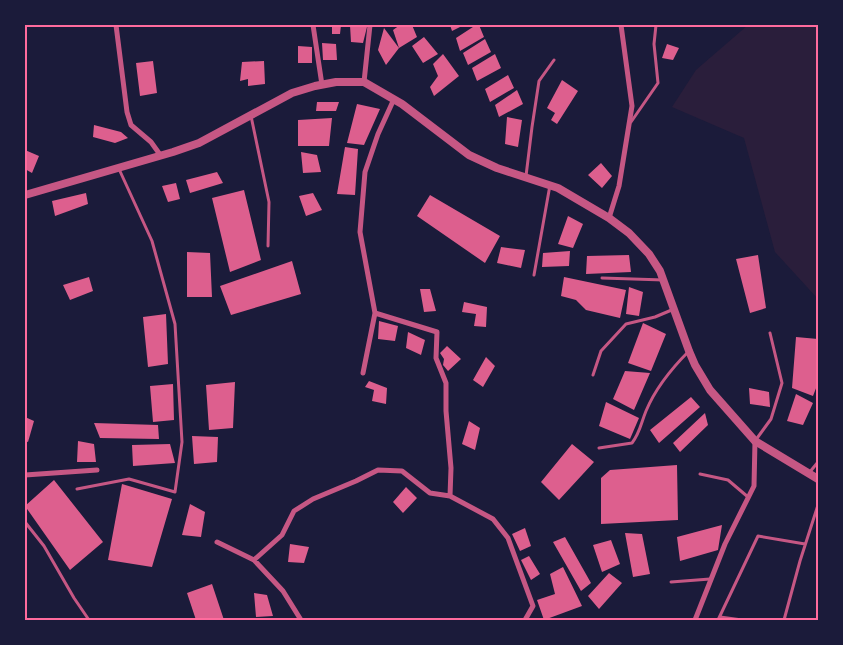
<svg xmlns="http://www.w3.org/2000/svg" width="843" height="645" viewBox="0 0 843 645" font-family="'Alegreya Sans',sans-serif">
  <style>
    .green { fill: #2a1e3b }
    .building { fill: #dd5f8e }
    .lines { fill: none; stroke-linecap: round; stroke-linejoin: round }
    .service { stroke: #c65784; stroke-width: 3 }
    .minor { stroke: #c65784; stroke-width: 5 }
    .tertiary { stroke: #c65784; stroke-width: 8 }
    .neatline { fill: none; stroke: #ff6b9d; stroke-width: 2 }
  </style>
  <rect width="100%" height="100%" fill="#1b1b3a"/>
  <path class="green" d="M748,25H818V299L775,252L744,138L672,107L696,70Z"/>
  <path class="building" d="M332,25H341L340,34H332Z
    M350,25L367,27L363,43L351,42Z
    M400,25H412L417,37L399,48L393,30Z
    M450,25H464L452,31Z
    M476,25H479L484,37L460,51L456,38Z
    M384,28L399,48L386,65L378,50Z
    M424,37L438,54L423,63L412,46Z
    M485,39L491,52L468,65L463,53Z
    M322,43L336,44L337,60H323Z
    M667,44L679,48L673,60L662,58Z
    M298,46L312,47V63H298Z
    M443,54L459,76L434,96L430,87L438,76L433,64Z
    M495,54L501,68L477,81L472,68Z
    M153,61L157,93L140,96L136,63Z
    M264,61L265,84L248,86V79L240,81L242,62Z
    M508,75L514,88L490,102L485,89Z
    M562,80L578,91L557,124L551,120L555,113L547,108Z
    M517,90L523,104L499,117L495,105Z
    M317,102H339L336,111H316Z
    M357,104L380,109L364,145L347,143Z
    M507,117L522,120L518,147L505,144Z
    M332,118L329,146H298V120Z
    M94,125L121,132L128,138L115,143L93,137Z
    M345,147L358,149L355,195L337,194Z
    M25,150L39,156L32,173L25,169Z
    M301,152L317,155L321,172L303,173Z
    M601,163L612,176L602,188L588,175Z
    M217,172L223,183L190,193L186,180Z
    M176,183L180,199L168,202L162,186Z
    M244,190L261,260L230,272L212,198Z
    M86,193L88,204L55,216L52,201Z
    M313,193L322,210L306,216L299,196Z
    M430,195L500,236L485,263L417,216Z
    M568,216L583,224L573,248L558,244Z
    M501,247L525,250L521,268L497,263Z
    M570,251L569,266L542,267L543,253Z
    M187,252L210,253L212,297H187Z
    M629,255L631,272L586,274L587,256Z
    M758,255L766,308L750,313L736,259Z
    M292,261L301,294L231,315L220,286Z
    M89,277L93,291L70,300L63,285Z
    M564,277L626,290L620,318L586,310L576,300L561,296Z
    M629,287L643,292L639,316L626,314Z
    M420,289H430L436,311L424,312Z
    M464,302L487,307L486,327L474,326L476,314L462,312Z
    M166,314L168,364L148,367L143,317Z
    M379,321L398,326L395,341L378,339Z
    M643,323L666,334L651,371L628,363Z
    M408,332L425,340L421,355L406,348Z
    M796,337L818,339V383L813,396L792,388Z
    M447,346L461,359L448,371L443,365L444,359L440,353Z
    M486,357L495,366L483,387L473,380Z
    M625,371L650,373L634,410L613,399Z
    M369,381L387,388L386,404L372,401L374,390L365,387Z
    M235,382L233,428L209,430L206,385Z
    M173,384L174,420L153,422L150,386Z
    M749,388L769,392L770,407L750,404Z
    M796,394L813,403L803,425L787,421Z
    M691,397L700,407L659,443L650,430Z
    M606,402L639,418L630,439L599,426Z
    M705,413L708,425L680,452L673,443Z
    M25,417L34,421L28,442L25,441Z
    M469,421L480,428L475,450L462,444Z
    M94,423L158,425L159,439L100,438Z
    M192,436L218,437L217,462L194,464Z
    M78,441L94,444L96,462H77Z
    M170,444L175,463L133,466L132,445Z
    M572,444L594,462L559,500L541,482Z
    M677,465L678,520L601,524V478L610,470Z
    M54,480L103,542L70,570L25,506Z
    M122,484L172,499L152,567L108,560Z
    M406,487L417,498L403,513L393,502Z
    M190,504L205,512L201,537L182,535Z
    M722,525L718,550L680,561L677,537Z
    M525,528L531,546L520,551L512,534Z
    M625,533L642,534L650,574L633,577Z
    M565,537L591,583L581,591L553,542Z
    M611,540L620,564L602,572L593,545Z
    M290,544L309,547L304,563L288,562Z
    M529,556L540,574L531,580L521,560Z
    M563,567L582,606L544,620L537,600L555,594L550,574Z
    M609,573L622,583L599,609L588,596Z
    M212,584L224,620H196L187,593Z
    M254,593L267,595L273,616L256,617Z"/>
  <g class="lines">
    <path class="service" d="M251,116L269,202L268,246
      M631,122L658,83L654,44L656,25
      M526,176L532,127L539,81L554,60
      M534,275L550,185
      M602,278L664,280
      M593,375L601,351L626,324L655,317L674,309
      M755,441L771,419L782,383L770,333
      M599,448L632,443C640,433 641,423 646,411C656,387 671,369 689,351
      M809,473L818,462
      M700,474L728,480L748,497
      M77,489L129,479L175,492L182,442L175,324L152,241L119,169
      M25,522L44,546L74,598L89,620
      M671,582L710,579
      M720,617L742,620
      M718,620L758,536L805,544
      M784,620L800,561L818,505"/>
    <path class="minor" d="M116,25L127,112L131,125L151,142L161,156
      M313,25L322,85
      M364,82L370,25
      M394,99L378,134L365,172L360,232L375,313L437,332L436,358L446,383V411L451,468L450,496L493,519L508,538L533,606L525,620
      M609,218L619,186L632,106L621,25
      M363,373L375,313
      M25,475L97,470
      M217,542L254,560L283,591L301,620
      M254,560L282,535L294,511L313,499L356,481L378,470L402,471L430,493L450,496
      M695,620L725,544L754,486L755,441"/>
    <path class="tertiary" d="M25,195L173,152L199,143L292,93L315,86L336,82H364L402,104L469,155L497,168L558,188L609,218L629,233L649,254L660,271L689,351L695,365L710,390L755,441L818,479"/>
  </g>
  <rect width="843" height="645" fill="none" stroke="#1b1b3a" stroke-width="52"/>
  <rect x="26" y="26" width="791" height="593" class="neatline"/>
</svg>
